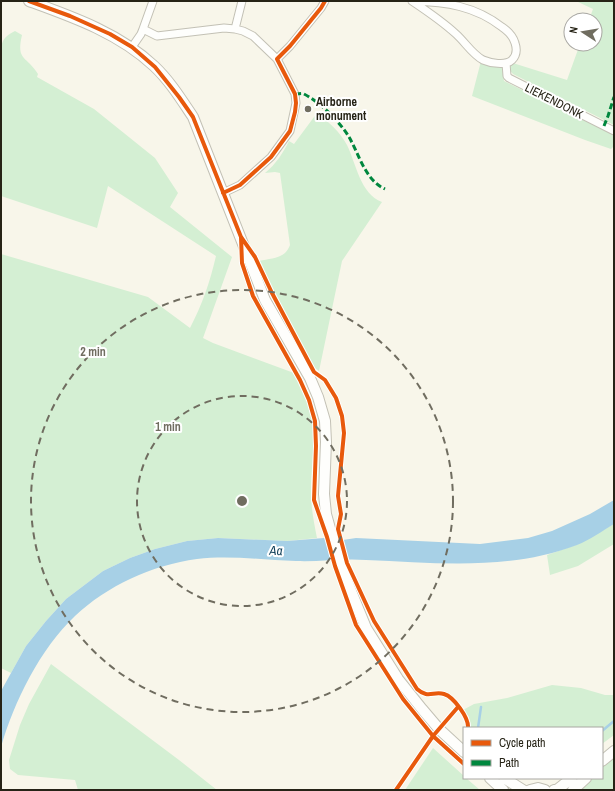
<svg xmlns="http://www.w3.org/2000/svg" width="615" height="791" viewBox="0 0 615 791" font-family="'Archivo Narrow',sans-serif">
  <style>
    .green { fill: #d4efd3 }
    .water { fill: #a7d0e6 }
    .lines { fill: none; stroke-linecap: round; stroke-linejoin: round }
    .stream { stroke: #a7d0e6; stroke-width: 2.5 }
    .street-casing { stroke: #c3c1b5; stroke-width: 9 }
    .secondary-casing { stroke: #c3c1b5; stroke-width: 12 }
    .street { stroke: #fefefc; stroke-width: 7 }
    .secondary { stroke: #fefefc; stroke-width: 10 }
    .quiet { stroke: #00873e; stroke-width: 3; stroke-dasharray: 6 3; stroke-linecap: butt }
    .cycleway-casing { stroke: #fff; stroke-width: 6 }
    .cycleway { stroke: #e8590c; stroke-width: 4 }
    .ring { fill: none; stroke: #706d60; stroke-width: 2; stroke-dasharray: 7 5 }
    .poi-dot { fill: #706d60; stroke: #fff; stroke-width: 1.5 }
    .labels { text-anchor: middle; stroke-width: 4; stroke-linejoin: round; paint-order: stroke }
    .street-label { font-size: 12px; fill: #262316; stroke: #fff }
    .poi-label { font-size: 12px; font-weight: bold; fill: #262316; stroke: #fff; text-anchor: start }
    .water-label { font-size: 13px; font-style: italic; fill: #0f3e58; stroke: #fff }
    .centre { fill: #706d60; stroke: #fff; stroke-width: 2 }
    .ring-label { font-size: 12px; text-anchor: middle; font-weight: bold; fill: #706d60; stroke: #fff; stroke-width: 4; stroke-linejoin: round; paint-order: stroke }
  </style>
  <rect width="100%" height="100%" fill="#f8f6ea"/>
  <path class="green" d="M576,1H614V125L513,74L508,68L511,63L516,64L567,80L580,44H595V20H589L593,9Z
    M15,31L22,35C16,61 26,55 38,74L37,77L94,109L155,158L178,193L170,207L232,257L203,338L213,343L294,373C302,387 312,405 314,421C315,445 311,469 311,492C311,508 314,523 317,538L287,541L218,538L187,541L155,549L130,558L103,571L66,599L46,621L26,646L11,673L1,668V254L148,297L190,328C202,305 210,282 216,256L108,186L97,228L1,196V47C3,38 7,35 15,31Z
    M481,61L487,65L502,67L504,81L614,135V146L611,149L585,140L472,96Z
    M317,113C329,122 340,132 347,145C356,163 360,194 382,202L342,261L319,371L315,368L278,306L259,261C272,258 285,259 290,245L280,173L275,172L265,173C276,164 283,153 289,141L294,144Z
    M614,524V544L578,566L550,575L547,555L578,544Z
    M51,664L179,760L217,790H78L75,780L18,775L10,769L9,760L20,725L29,704Z
    M552,685L581,688L605,695H614V735L602,744V728H470L469,717L463,710L474,704L507,698Z
    M433,748L464,776V778H466L480,790H405Z
    M614,757V790H578L591,778H602V767Z"/>
  <path class="water" d="M614,500V524C602,531 590,540 577,545C508,571 438,563 366,560C343,558 320,562 296,561C263,560 229,555 197,559C152,565 107,586 75,616C40,649 14,702 1,747V691L26,646L46,621L66,599L103,571L130,558L155,549L187,541L218,538L287,541L324,538L343,540L356,538L480,544L528,538L552,531L590,514Z"/>
  <g class="lines">
    <path class="stream" d="M478,728L481,707
      M602,731L614,721"/>
    <defs>
      <path id="street" d="M412,1C427,11 443,22 456,34C465,42 472,54 483,60C490,63 506,66 512,60C517,55 517,49 515,43C513,36 508,31 502,27C475,6 446,2 413,1
        M143,29L153,1
        M235,29L242,1
        M132,47L141,34L143,29L157,36L224,28L235,29L243,31L253,36L277,59L295,94L296,103L290,131L271,157L240,185L223,193
        M277,59L290,46L321,8L325,1
        M506,63L507,76L509,78L614,131"/>
      <path id="secondary" d="M29,1C73,17 119,33 154,66C169,80 181,99 193,117L265,300L310,378L318,397L325,421L326,442L324,494L326,514L340,564L366,628L398,679L422,709L439,729L464,752
        M602,761L614,751
        M490,778L503,790
        M504,778L523,790
        M530,790L538,788L545,790
        M554,790L558,789L572,778
        M573,790L586,778"/>
    </defs>
    <use href="#street" class="street-casing"/>
    <use href="#secondary" class="secondary-casing"/>
    <use href="#street" class="street"/>
    <use href="#secondary" class="secondary"/>
    <path class="quiet" d="M295,94C299,94 302,93 304,94C320,102 340,122 349,137C359,154 365,180 385,189
      M604,126L608,116L614,97"/>
    <defs>
      <path id="cycleway" d="M29,1L70,16L110,34L132,47L155,67L179,97L193,117L241,237L255,257L272,293L314,372L325,380L336,398L342,416L344,433L338,496L341,514L338,529L347,563L374,621L417,689C428,699 433,691 444,694C454,697 469,718 468,728
        M223,193L240,185L271,157L290,131L295,112L296,103L295,94L277,59L290,46L321,8L325,1
        M241,237L242,263L253,296L300,380L309,400L315,421L316,446L314,500L327,537L335,566L356,625L403,699L433,736L464,764
        M396,790L433,736L458,707"/>
    </defs>
    <use href="#cycleway" class="cycleway-casing"/>
    <use href="#cycleway" class="cycleway"/>
  </g>
  <g class="ring">
    <circle cx="242" cy="501" r="105"/>
    <circle cx="242" cy="501" r="211"/>
  </g>
  <circle class="poi-dot" cx="308" cy="109" r="4"/>
  <g class="labels">
    <g class="street-label">
      <text transform="translate(554 101) rotate(27)" y="4">LIEKENDONK</text>
    </g>
    <g class="poi-label">
      <text x="316" y="106">Airborne<tspan x="316" dy="14">monument</tspan></text>
    </g>
    <g class="water-label">
      <text transform="translate(276 550) rotate(2)" y="5">Aa</text>
    </g>
  </g>
  <circle cx="242" cy="501" r="6" class="centre"/>
  <g class="ring-label">
    <text x="93" y="356">2 min</text>
    <text x="168" y="431">1 min</text>
  </g>
  <rect width="615" height="791" fill="none" stroke="#262316" stroke-width="4"/>
  <rect x="463" y="727" width="140" height="52" fill="#ffffff" stroke="#a8a7a2"/>
  <rect x="471" y="740" width="20" height="6" fill="#e8590c" stroke="#a8a7a2"/>
  <text x="499" y="747" font-size="12" fill="#262316">Cycle path</text>
  <rect x="471" y="760" width="20" height="6" fill="#00873e" stroke="#a8a7a2"/>
  <text x="499" y="767" font-size="12" fill="#262316">Path</text>
  <g transform="translate(583 32) rotate(282)"><circle r="19" fill="#ffffff" stroke="#a8a7a2"/>
  <path d="M0-3L7 15L0 10L-7 15Z" fill="#706d60"/>
  <text y="-6" font-size="11" font-weight="bold" text-anchor="middle" fill="#262316">N</text>
  </g>
</svg>
